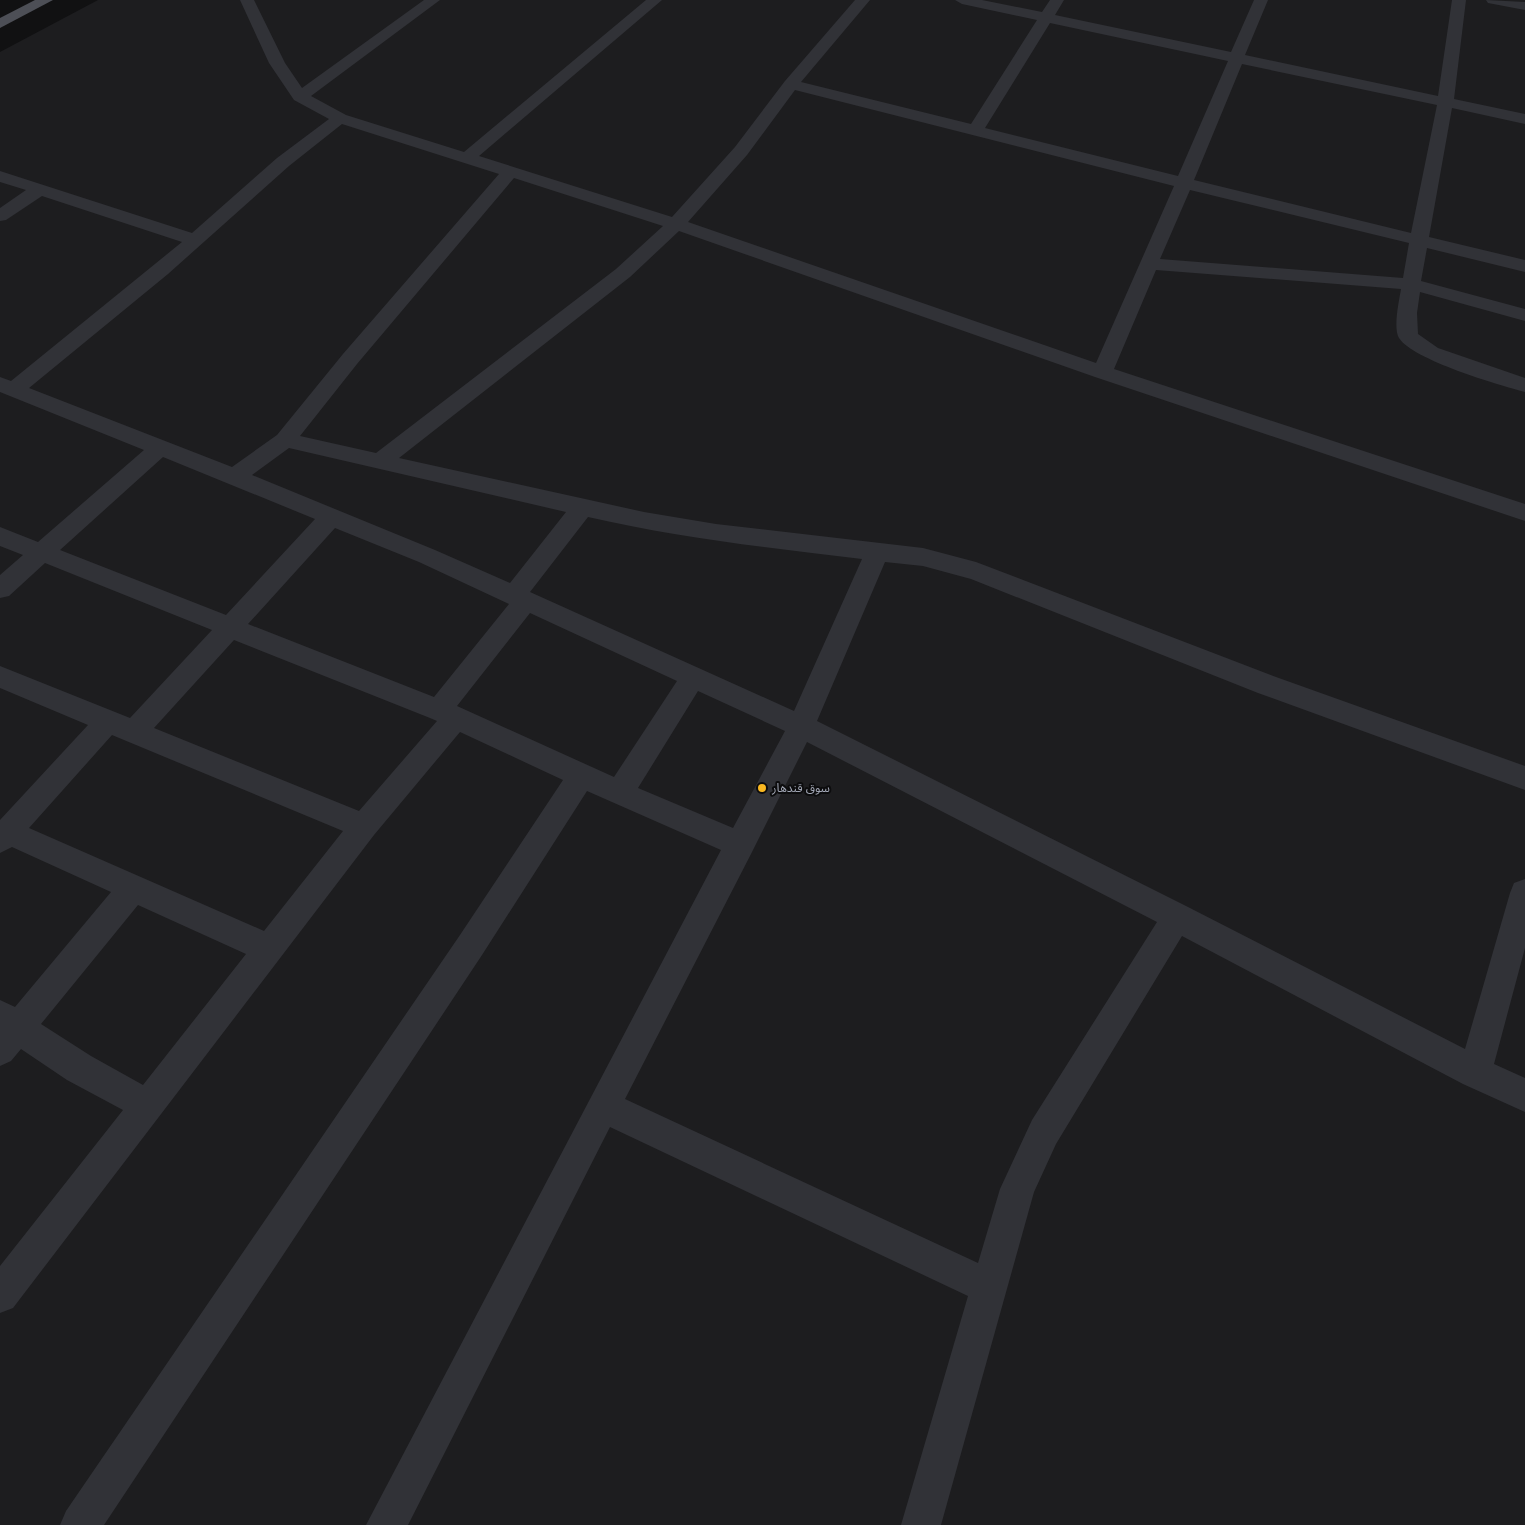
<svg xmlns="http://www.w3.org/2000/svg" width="1525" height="1525" viewBox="0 0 1525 1525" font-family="'Golos Text','Noto Sans Arabic',sans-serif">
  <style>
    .built { fill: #1d1d1f }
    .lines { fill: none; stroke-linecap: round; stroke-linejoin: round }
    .minor { fill: #313237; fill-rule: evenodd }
    .primary { fill: #4d4f56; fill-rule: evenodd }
    .poi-dot { fill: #fab821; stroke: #0c0c0d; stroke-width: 2 }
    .labels { text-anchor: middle; stroke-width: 4; stroke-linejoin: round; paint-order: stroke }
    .poi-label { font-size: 12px; fill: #a1a6b4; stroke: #0c0c0d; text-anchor: start }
  </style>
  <rect width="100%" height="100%" fill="#111112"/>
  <path class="built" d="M98,0H1525V1525H0V52Z"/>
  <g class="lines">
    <path class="minor" d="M240,0H254L285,63L302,88L424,0H440L311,96L346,115L464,152L646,0H662L479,156L672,217L735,147L785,81L855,0H870L801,82L971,124L1037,20L962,4L955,0H982L1042,12L1050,0H1064L1055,15L1231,52L1254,0H1268L1245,55L1438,96L1452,0H1466L1454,99L1525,114V124L1452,108L1429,237L1525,260V272L1427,248L1421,281L1525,309V321L1420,292L1417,313L1418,334L1438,348L1525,378V392C1499,385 1413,360 1399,338C1393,328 1399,301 1401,289L1156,270L1114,369L1525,504V521L1095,377L679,231L630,277L399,458L644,512L716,524L923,548L976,562L1276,677L1525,766V790L1258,693L971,579L923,566L885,562L817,721L1188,907L1465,1049L1510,893L1514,883L1525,879V948L1494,1064L1525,1078V1112L1463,1084L1182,936L1056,1144L1034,1192L941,1525H901L968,1296L610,1127L408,1525H366L721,850L587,791L482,955L104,1525H60L66,1511L460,935L563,780L460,732L374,835L13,1308L0,1313V1266L123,1110L67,1080L21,1049L11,1061L0,1066V1000L15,1007L111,892L12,847L0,853V820L88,725L0,688V666L130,718L212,630L45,563L9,596L0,598V575L23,555L0,546V527L38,542L144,450L0,392V377L11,381L182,242L42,196L6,220L0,221V208L26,190L0,182V171L192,233L277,158L329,119L294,100L269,63ZM1050,23L1228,61L1178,176L985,128ZM1242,64L1437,105L1411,233L1194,180ZM795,90L1174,186L1096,363L688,222L747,155ZM342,124L499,174L343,354L277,435L232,467L29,388L168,274L289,166ZM514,178L663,226L616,269L376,453L300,436L357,364ZM1190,190L1409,243L1403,278L1160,259ZM289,448L566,512L510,583L435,550L252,475ZM163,457L315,519L226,615L60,550ZM588,517C679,538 770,548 862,559L794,711L530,592ZM335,528L419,562L509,604L434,697L248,624ZM530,613L677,681L614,777L457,706ZM234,640L430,718L437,721L359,811L154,728ZM698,691L785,731L733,828L638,788ZM112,735L343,831L264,931L29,828ZM807,742L1157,922L1032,1120L1000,1189L978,1263L625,1099L751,854ZM138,905L246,954L143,1085L91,1056L41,1024Z
      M1486,0L1525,2V10L1488,3Z"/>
    <path class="primary" d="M35,0H53L0,28V18Z"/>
  </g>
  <circle class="poi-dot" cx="762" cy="788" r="5"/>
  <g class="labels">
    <g class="poi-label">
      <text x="772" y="792">سوق قندهار</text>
    </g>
  </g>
</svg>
